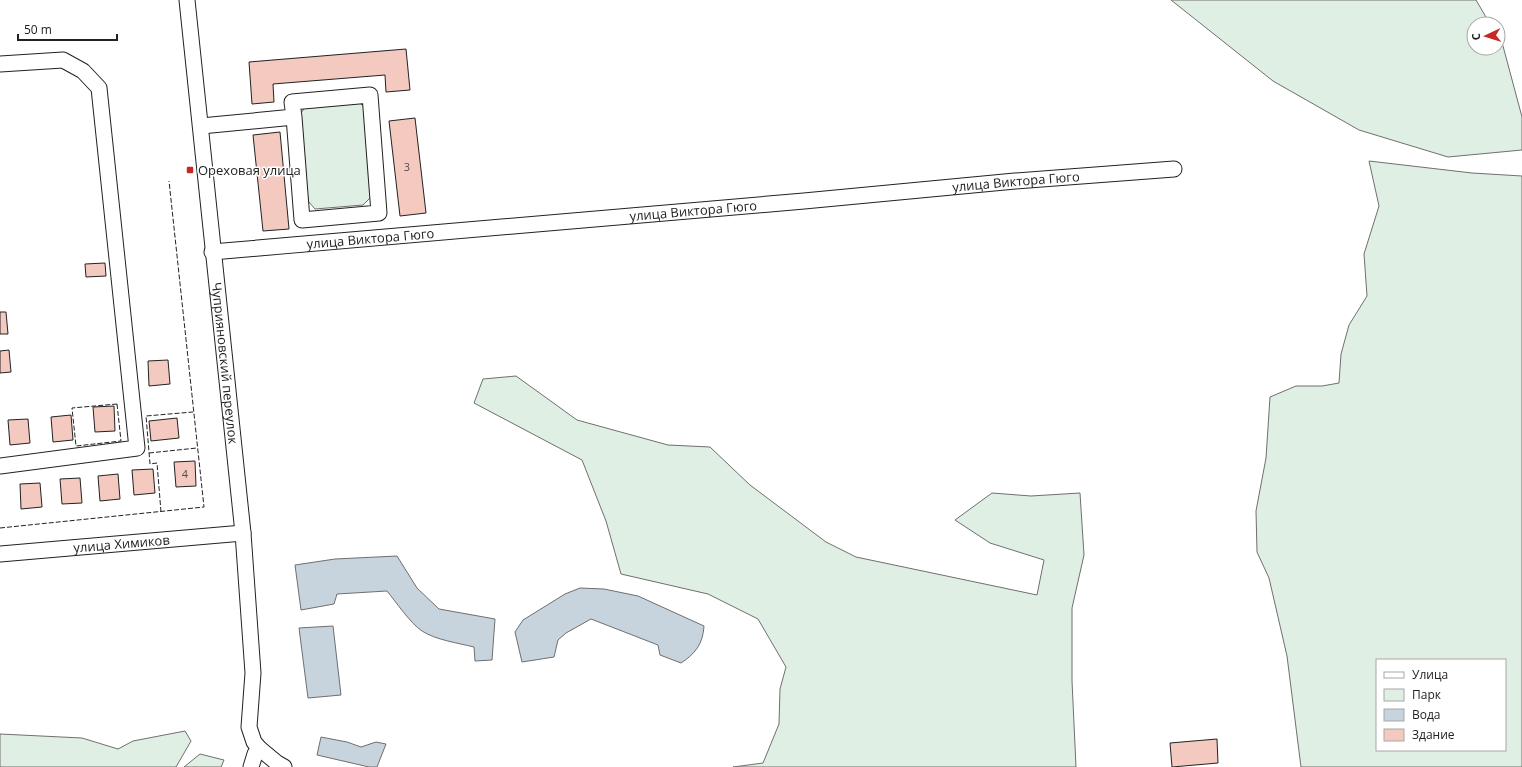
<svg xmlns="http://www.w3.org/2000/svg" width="1522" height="767" viewBox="0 0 1522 767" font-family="'Open Sans',sans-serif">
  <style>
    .green { fill: #e0efe3; stroke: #6f6f6f; fill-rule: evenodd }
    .water { fill: #c7d3dd; stroke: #6f6f6f }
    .building { fill: #f3c9c0; stroke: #222 }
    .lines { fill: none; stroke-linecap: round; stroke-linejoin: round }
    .minor-casing { stroke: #222; stroke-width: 17 }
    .minor { stroke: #fff; stroke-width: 15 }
    .fence { stroke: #222; stroke-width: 1; stroke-dasharray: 5 2; stroke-linecap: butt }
    .poi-dot { fill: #c62828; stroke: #fff; stroke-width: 1.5 }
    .labels { text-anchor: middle; stroke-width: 3; stroke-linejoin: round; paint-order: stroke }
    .number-label { font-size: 11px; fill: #564c4a }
    .poi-label { font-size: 13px; fill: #222; stroke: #fff; text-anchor: start }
    .street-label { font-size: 13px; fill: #222; stroke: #fff }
  </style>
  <rect width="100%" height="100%" fill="#fff"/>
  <path class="green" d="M1171,0H1476L1490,24H1474V48H1498V38L1503,46L1522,117V150L1448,157L1359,130L1273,81Z
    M359,102L365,108L372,196L363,205L315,209L308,201L301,113L306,106Z
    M1369,161L1472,173L1522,176V767H1301L1287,656L1269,578L1257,552L1256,511L1266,458L1270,397L1296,386H1322L1339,383L1341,354L1349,325L1367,296L1364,254L1379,206ZM1377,660H1505V750H1377Z
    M516,376L577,420L668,445L710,447L750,485L826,542L856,557L1037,595L1044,560L990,543L955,520L992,493L1031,496L1080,493L1084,555L1072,608V681L1076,767H733L763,763L779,724L780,689L786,667L758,619L708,594L621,574L606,521L582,460L474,403L483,379Z
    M185,731L191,741L176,767H0V734L82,738L118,749L133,741Z
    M200,754L224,760L221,767H184Z"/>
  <path class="water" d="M397,556L417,588L439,609L495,619L492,660L475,661L474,647C458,643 436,640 422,631C411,624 396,602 387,591L337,594L334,604L301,610L295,565L335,559Z
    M580,588L604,589L638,596L704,626C703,644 695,654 681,663L660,655L658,645L591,619L566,633L558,640L554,657L522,662L515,632L523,620L565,594Z
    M333,626L341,695L308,698L299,628Z
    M321,737L347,742L361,747L376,742L386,744L377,767H369L317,755Z"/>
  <path class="building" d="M406,49L410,90L386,92L385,75L273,84L274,102L252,104L249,62Z
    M415,118L426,213L400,216L389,121Z
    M280,132L289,229L263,231L253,135Z
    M105,263L106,276L86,277L85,264Z
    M0,312H6L8,334H0Z
    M9,350L11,372L0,373V351Z
    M168,360L170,384L149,386L148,361Z
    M114,406L115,431L95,432L93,407Z
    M71,415L73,440L53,442L51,417Z
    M177,418L179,438L151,441L149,421Z
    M28,419L30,443L10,445L8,420Z
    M195,461L196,486L176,487L174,462Z
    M153,469L155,493L134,495L132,470Z
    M118,474L120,499L100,501L98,476Z
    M80,478L82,503L62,504L60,479Z
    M40,483L42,507L21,509L20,484Z
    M1217,739L1218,763L1172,767L1170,743Z"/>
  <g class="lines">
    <defs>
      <g id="minor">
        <path id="s1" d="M187,0L243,533L253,673L249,727L254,742L259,748L277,763L284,767"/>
        <path d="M0,64L63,60L83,71L99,88L137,448L0,466"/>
        <path d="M201,126L294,117L302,220L379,213L370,95L292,102L294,117"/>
        <path id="s2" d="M212,252L804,201L1015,181L1174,169"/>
        <path id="s3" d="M0,554L243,533"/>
        <path d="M251,767L255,754L259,748"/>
      </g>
    </defs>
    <use href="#minor" class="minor-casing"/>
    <use href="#minor" class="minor"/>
    <path class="fence" d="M117,404L121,441L76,446L72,408Z
      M149,453L197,448
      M161,512L157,463L150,464L146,416L193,412
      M0,528L204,507L169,181"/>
  </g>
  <rect class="poi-dot" x="186" y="166" width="8" height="8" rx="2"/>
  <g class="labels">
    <g class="number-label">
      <text x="407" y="171">3</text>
      <text x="185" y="478">4</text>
    </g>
    <g class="poi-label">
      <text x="198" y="175">Ореховая улица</text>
    </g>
    <g class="street-label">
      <text dy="5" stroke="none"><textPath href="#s2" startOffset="807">улица Виктора Гюго</textPath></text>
      <text dy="5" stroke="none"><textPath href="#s2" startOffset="483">улица Виктора Гюго</textPath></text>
      <text dy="5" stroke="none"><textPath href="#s2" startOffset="159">улица Виктора Гюго</textPath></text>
      <text dy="5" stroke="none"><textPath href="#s1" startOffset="365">Чуприяновский переулок</textPath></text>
      <text dy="5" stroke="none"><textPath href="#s3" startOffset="122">улица Химиков</textPath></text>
    </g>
  </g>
  <rect x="1376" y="659" width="130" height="92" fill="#ffffff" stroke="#a7a7a7"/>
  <rect x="1384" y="672" width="20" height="6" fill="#ffffff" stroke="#a7a7a7"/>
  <text x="1412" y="679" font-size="12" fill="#222222">Улица</text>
  <rect x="1384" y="689" width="20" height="12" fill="#e0efe3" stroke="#a7a7a7"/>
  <text x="1412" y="699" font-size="12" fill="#222222">Парк</text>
  <rect x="1384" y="709" width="20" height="12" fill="#c7d3dd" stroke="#a7a7a7"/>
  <text x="1412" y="719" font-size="12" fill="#222222">Вода</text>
  <rect x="1384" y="729" width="20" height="12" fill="#f3c9c0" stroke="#a7a7a7"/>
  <text x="1412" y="739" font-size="12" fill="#222222">Здание</text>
  <g transform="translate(1486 36) rotate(266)"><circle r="19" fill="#ffffff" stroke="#a7a7a7"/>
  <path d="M0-3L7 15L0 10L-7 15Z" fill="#c62828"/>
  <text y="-6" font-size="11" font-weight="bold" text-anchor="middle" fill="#222222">С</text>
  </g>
  <path d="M18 34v6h99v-6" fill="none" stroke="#222222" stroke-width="2"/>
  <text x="24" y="34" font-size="12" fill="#222222" stroke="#ffffff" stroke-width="3" paint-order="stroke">50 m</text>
</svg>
